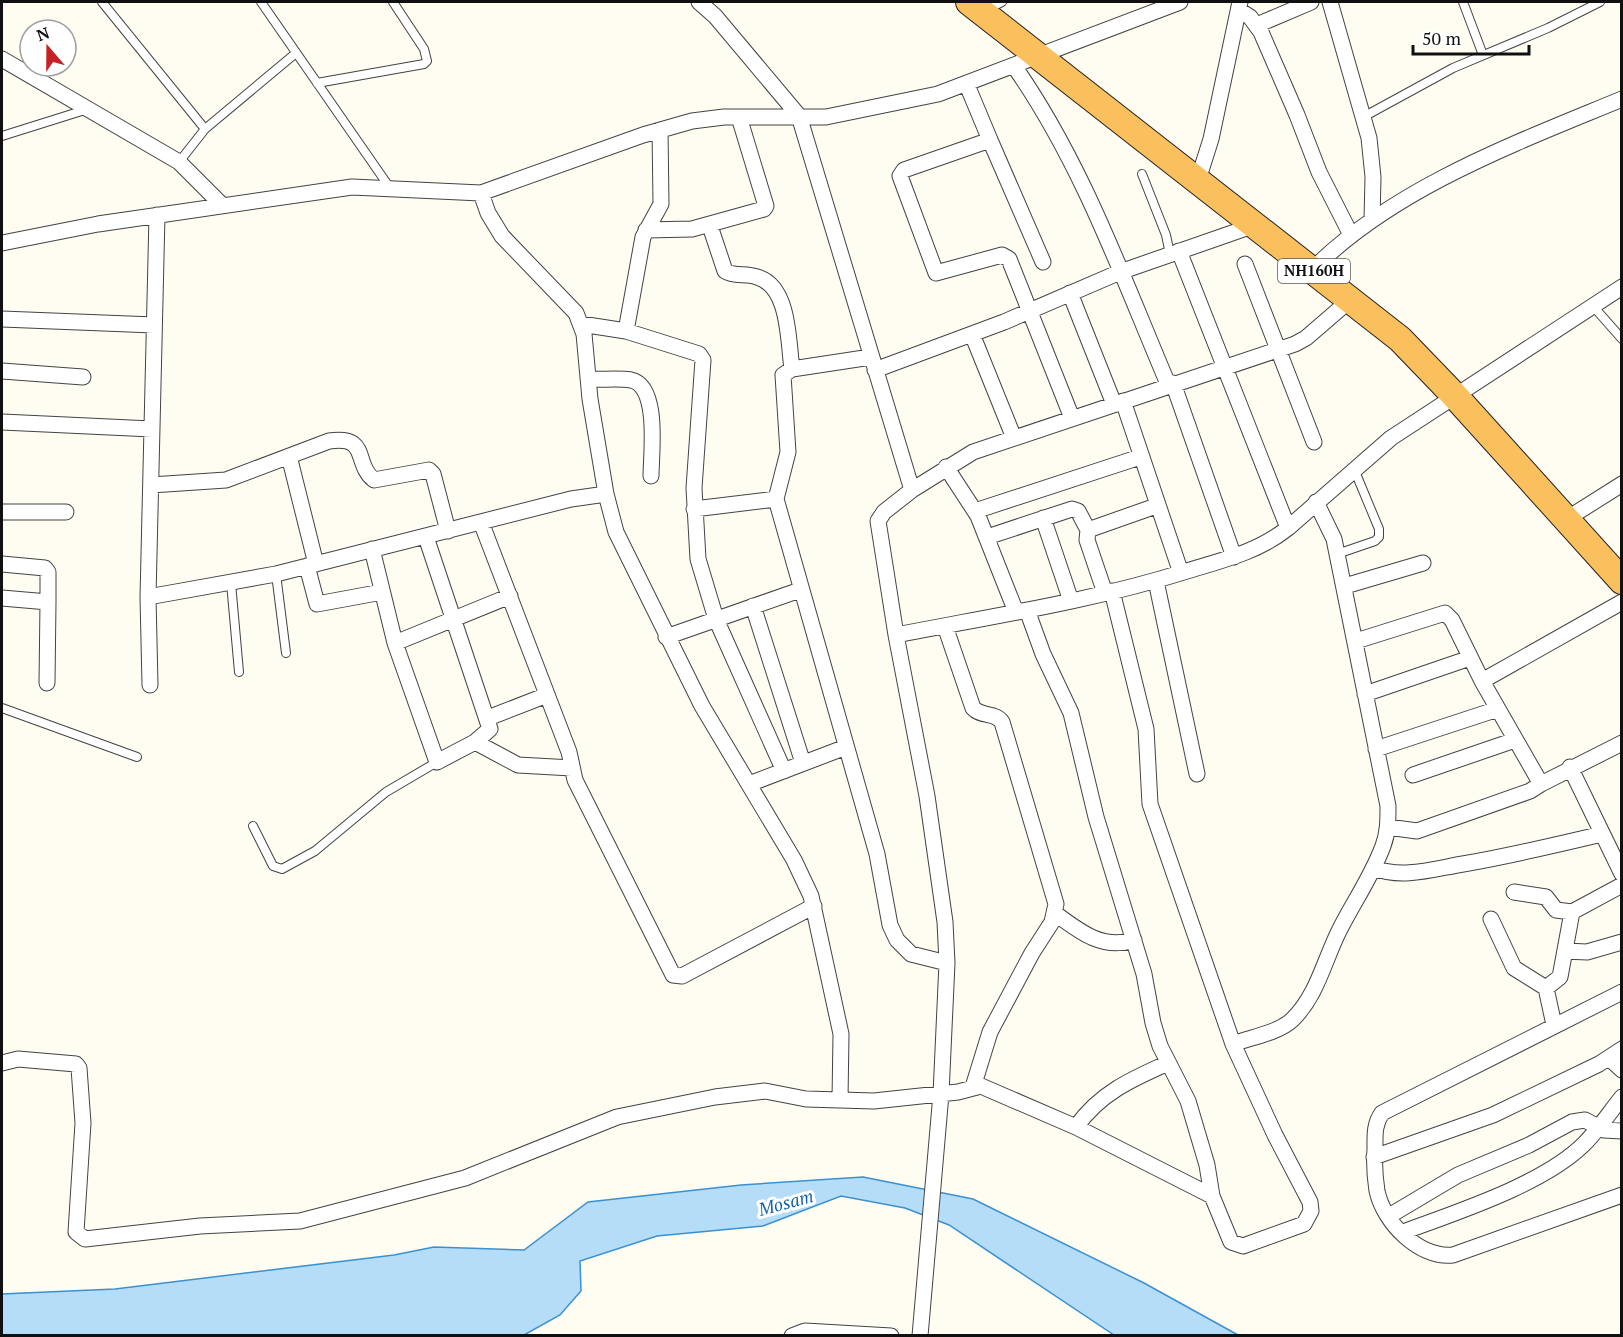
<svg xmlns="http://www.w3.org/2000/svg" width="1623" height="1337" viewBox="0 0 1623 1337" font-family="'PT Serif',serif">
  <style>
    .water { fill: #b5ddf8; stroke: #3a91d2; stroke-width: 1.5 }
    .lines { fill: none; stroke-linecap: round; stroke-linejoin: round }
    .service-casing { stroke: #434343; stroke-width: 10 }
    .minor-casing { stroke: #434343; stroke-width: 17 }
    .trunk-casing { stroke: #212121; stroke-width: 28 }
    .service { stroke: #fff; stroke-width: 8 }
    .minor { stroke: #fff; stroke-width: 15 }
    .trunk { stroke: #fac05e; stroke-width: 26 }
    .labels { text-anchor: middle; stroke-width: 6; stroke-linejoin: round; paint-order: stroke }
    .shield { fill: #fff; stroke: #585858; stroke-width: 1.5 }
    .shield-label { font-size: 15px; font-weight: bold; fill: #101010 }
    .water-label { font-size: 18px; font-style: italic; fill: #1463a7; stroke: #fff }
  </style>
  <rect width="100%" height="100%" fill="#fffdf2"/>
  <path class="water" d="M863,1177L973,1199L1144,1283L1238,1335H1114L949,1225L905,1208L841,1196L763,1226L657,1236L580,1261L581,1291L560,1315L524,1335H2V1294L115,1289L394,1255L434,1247L524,1250L588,1202L741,1185Z"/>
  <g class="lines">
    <defs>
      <path id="service" d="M102,2L205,129
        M261,2L390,188
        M1463,2L1483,55
        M986,10L1002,2
        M317,83L424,64L427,61L424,49L393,2
        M1365,116L1453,68L1548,28L1600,2
        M2,136L88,109
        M179,162L205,129L296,53
        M1142,174L1166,235L1170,254
        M1593,306L1622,339
        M1337,554L1375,541L1379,537V529L1354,469
        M276,574L286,653
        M231,583L239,672
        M2,708L137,757
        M253,826L273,866L282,869L315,851L386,792L437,762"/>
      <path id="minor" d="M699,2L715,16L799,116L912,490L884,512L878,521L896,635L927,796L945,922L947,963L941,1094L920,1336
        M1330,2L1369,138L1373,177L1372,220
        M1239,10L1250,17L1261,32L1297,115L1319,172L1351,235
        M1257,25L1311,2
        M2,59L179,162L222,205
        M1014,66C1082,163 1122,276 1168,384
        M967,85L990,140L904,170L900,176L936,273L1002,255L1009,259L1072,418
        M990,140L1043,262
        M1198,180L1211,139L1240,2
        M481,193L488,213L502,236L576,313L584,334L590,399L606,494L616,532L702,706L794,860L811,896L841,1034L840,1100
        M710,226L725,271C734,277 746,273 757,277C790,286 788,342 792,369
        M646,230L692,229L764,209L766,206L739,117
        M2,243L98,224L352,187L481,193L643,135L692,121L724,117H826L938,94L1180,2
        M1179,251L1288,528
        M1245,264L1314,442
        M1312,270C1393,188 1516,143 1622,99
        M1070,293L1114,404
        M2,319L154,325
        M581,324L626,331L699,354L703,360L694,488L698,559L716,619L784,771
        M626,331L643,237L661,204L660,130
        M972,334L1014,438
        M871,357L792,369L783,375L788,452L776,499L877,854L890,925L897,940L911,954L947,963
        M875,370L1004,322L1120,272L1255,225
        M2,371L83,377
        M588,379C602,380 618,378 631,380C660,386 651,455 651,476
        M1173,383L1234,557
        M1123,401L1181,573
        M2,422L152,429
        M289,456L316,564
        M946,467L978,516L1016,612
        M151,485L226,480L329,441C370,435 353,463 374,480L429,470L433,474L448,531
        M912,490L973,452L1295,344L1306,338L1350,300
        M694,509L776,499
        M975,511L1140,457
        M2,512H66
        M1043,518L1071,601
        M1565,520L1622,484
        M481,522L569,752L575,780L673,975L682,976L814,906
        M987,537L1072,509L1078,511L1088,530
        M372,549L395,643L437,762L475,742L490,729L426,537
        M2,564L45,568L48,572V602
        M307,566L317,604L382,592
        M1156,581L1197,774
        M1345,586L1423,563
        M1105,593L1087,540L1088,530L1156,506
        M148,597L276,574L571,499L606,494
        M2,598L48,602L47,683
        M753,606L803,763
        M1027,610L1043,654L1071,713L1096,817L1144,974L1153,1023L1160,1046L1188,1101L1207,1165L1212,1196L1231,1242L1243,1246L1304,1224L1311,1211L1310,1202L1275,1135L1233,1044L1150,804L1146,729L1112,591
        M945,626L973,708C981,717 995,712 1002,722L1056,904L1052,922L1032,953L990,1032L973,1087
        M896,635C993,616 1092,601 1187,571C1223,560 1258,552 1288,528L1391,438L1622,287
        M666,637L800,590
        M1356,641L1445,613L1452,620L1482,681
        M395,643L510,596
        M150,685L148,597L157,215
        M1365,694L1470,658
        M488,718L547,695
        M475,742L518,765L572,768
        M1376,749L1498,709
        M1570,767L1622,874
        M1413,775L1515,740
        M749,784L846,747
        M1541,784L1622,743
        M1388,827L1417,831L1530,791L1541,784L1482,681L1622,602
        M1373,868C1403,879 1433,869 1463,864C1510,856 1556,845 1602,834
        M1514,892L1546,897L1556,910L1572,912
        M1056,914C1080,932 1103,950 1134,940
        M1491,919L1514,968L1546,988
        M1565,951L1587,952L1622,942
        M1622,992L1382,1113C1374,1124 1375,1136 1375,1149C1374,1162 1375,1178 1377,1191C1384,1223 1419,1258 1453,1255L1622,1195
        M1554,1025L1546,988L1560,977L1572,912L1622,885
        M1233,1044C1251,1037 1278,1033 1292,1020C1317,996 1324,961 1339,931C1353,903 1372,876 1383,846C1388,833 1388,820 1388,806L1334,539L1316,502
        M1609,1058L1622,1070
        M2,1063L18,1059L76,1064L79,1068L83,1123L76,1232L85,1239L200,1226L300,1221L465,1178L617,1117L715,1097L765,1091L806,1099L874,1101L958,1092L981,1086L1076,1127L1212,1196
        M1076,1127C1100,1093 1132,1079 1168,1063
        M1374,1157L1493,1115L1599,1064L1622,1049
        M1389,1216L1458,1175L1529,1145L1572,1122L1585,1120L1604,1130L1622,1131
        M1403,1232C1457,1212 1544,1184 1584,1144C1598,1130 1610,1112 1622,1097
        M792,1336L805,1331L891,1336"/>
      <path id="trunk" d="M969,2L1400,339L1454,395L1622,581"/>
    </defs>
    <use href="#service" class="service-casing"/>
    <use href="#minor" class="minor-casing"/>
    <use href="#trunk" class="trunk-casing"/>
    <use href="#service" class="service"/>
    <use href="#minor" class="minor"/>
    <use href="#trunk" class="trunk"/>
  </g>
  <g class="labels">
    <rect class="shield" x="1278" y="259" width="72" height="24" rx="4.5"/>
    <g class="shield-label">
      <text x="1314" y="276">NH160H</text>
    </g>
    <g class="water-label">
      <text transform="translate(786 1203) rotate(-15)" y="6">Mosam</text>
    </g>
  </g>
  <rect width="1623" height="1337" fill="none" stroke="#101010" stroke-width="6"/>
  <g transform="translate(48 48) rotate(340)"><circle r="28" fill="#ffffff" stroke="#9f9f9f" stroke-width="1.5"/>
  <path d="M0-4.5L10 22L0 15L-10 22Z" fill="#c52226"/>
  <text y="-9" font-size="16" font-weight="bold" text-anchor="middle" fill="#101010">N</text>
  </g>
  <path d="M1413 45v9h116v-9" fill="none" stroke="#101010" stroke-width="3"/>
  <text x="1422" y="45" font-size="18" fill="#101010" stroke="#ffffff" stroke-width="4.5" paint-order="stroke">50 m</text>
</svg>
